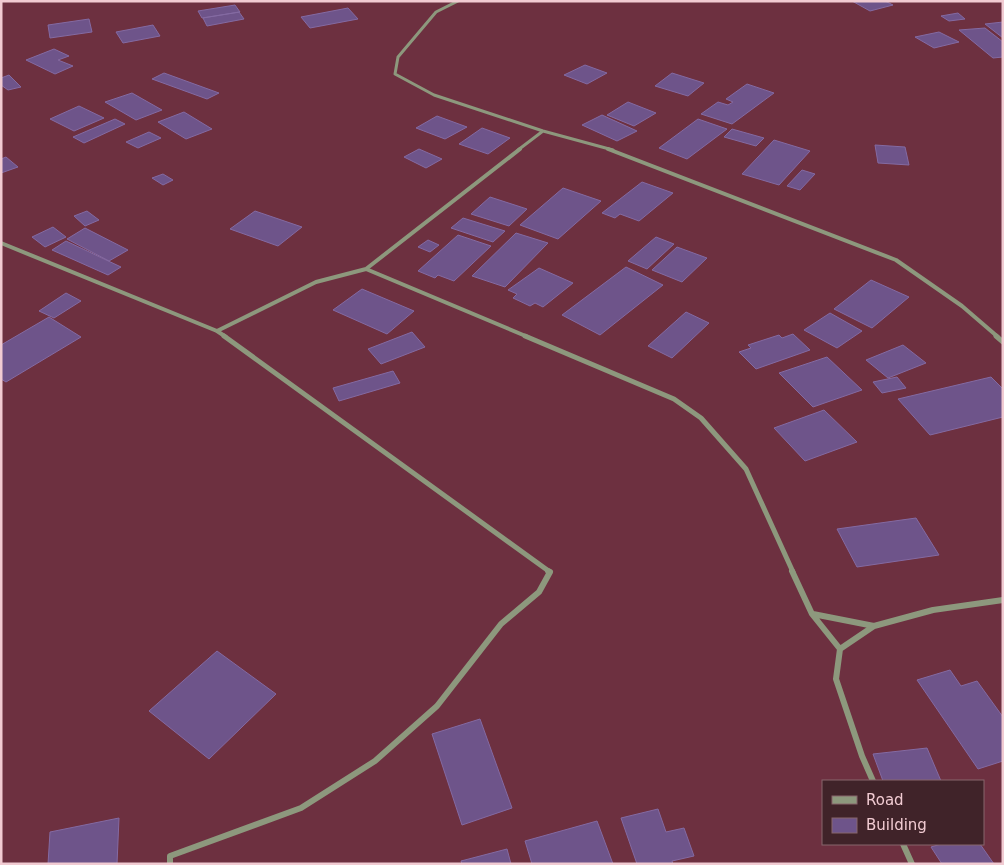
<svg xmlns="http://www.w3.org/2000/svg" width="1004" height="865" viewBox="0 0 1004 865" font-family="'DejaVu Sans',sans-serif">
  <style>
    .building { fill: #6e548a; stroke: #846aa2 }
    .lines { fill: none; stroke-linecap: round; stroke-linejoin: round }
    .minor-far3 { stroke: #8d987d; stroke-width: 3 }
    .minor-far2 { stroke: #8d987d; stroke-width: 4 }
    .minor-far1 { stroke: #8d987d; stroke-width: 5 }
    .minor { stroke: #8d987d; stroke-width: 6 }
  </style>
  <rect width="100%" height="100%" fill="#6d3040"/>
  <path class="building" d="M852,1H885L893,5L870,11Z
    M235,5L240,12L202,18L198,11Z
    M348,8L358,19L310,28L301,17Z
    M239,12L244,19L207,26L203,18Z
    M958,13L965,19L949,21L941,16Z
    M89,19L92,32L50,38L48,25Z
    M1003,22V38L985,24Z
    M153,25L160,36L123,43L116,32Z
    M985,28L1003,42V57L993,58L959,30Z
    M939,32L959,42L934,48L915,37Z
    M54,49L69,56L58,60L73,66L55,74L26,60Z
    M585,65L607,73L587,84L564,75Z
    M164,73L219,93L207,99L152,79Z
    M672,73L704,83L688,96L655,86Z
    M9,75L21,87L8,90L1,85V78Z
    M747,84L774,93L732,124L701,114L718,102L728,105L733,102L726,99Z
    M132,93L162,110L136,120L105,102Z
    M628,102L656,113L634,126L607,115Z
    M79,106L104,118L74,131L50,119Z
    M184,112L212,129L186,139L158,122Z
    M602,115L637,131L617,141L582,125Z
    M437,116L467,127L445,139L416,128Z
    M115,119L125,124L84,143L73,137Z
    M698,119L727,129L687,159L659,148Z
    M482,128L510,138L488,154L459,144Z
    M732,129L764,138L756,146L724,137Z
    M149,132L161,138L138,148L126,142Z
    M774,140L810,151L779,185L742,174Z
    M875,145L905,147L909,165L878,163Z
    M419,149L442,159L426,168L404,157Z
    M6,157L18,167L1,173V159Z
    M802,170L815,174L800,190L787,186Z
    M163,174L173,180L163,185L152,178Z
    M642,182L673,193L639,221L620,214L615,218L602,213Z
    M563,188L601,201L558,239L520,225Z
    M490,197L527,209L509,226L471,214Z
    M87,211L99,220L85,226L74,216Z
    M255,211L302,227L278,246L230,229Z
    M463,218L505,231L493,242L451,228Z
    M53,227L66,237L45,247L32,237Z
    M85,228L128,250L109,261L67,239Z
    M516,233L548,243L505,287L472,276Z
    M458,235L491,246L454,281L438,275L435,278L418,271Z
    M656,237L674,244L647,269L628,261Z
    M428,240L439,245L430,252L418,247Z
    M66,241L121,267L108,275L52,250Z
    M677,247L707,258L682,282L652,270Z
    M626,267L663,285L600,335L562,315Z
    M539,268L573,283L543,307L535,303L530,306L513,298L517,294L508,290Z
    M871,280L909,297L872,328L834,309Z
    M362,289L414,311L387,334L333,310Z
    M66,293L81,301L54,318L39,311Z
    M686,312L709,323L672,358L648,346Z
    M830,313L862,331L837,348L804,330Z
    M49,317L81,337L6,382L1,379V345Z
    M412,332L425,347L381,364L368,349Z
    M793,334L810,350L756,369L739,352L751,348L748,345L779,335L782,338Z
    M903,345L926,363L888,378L866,360Z
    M827,357L862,390L813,407L779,373Z
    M393,371L400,383L339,401L333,388Z
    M897,377L906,388L882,393L873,382Z
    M991,377L1003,389V417L930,435L898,399Z
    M824,410L857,442L805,461L774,428Z
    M916,518L939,555L857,567L837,529Z
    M217,651L276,694L209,759L149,711Z
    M950,670L961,686L977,681L1003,717V761L978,769L917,680Z
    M480,719L512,808L462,825L432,734Z
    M927,748L941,781H883L873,754Z
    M658,809L666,832L684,828L694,856L672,861L673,864H637L621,818Z
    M119,818L117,864H48L50,832Z
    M597,821L613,864H532L525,841Z
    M941,844H980L994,864H942L931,847Z
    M507,849L511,864H462L461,861Z"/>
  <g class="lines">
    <path class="minor-far3" d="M458,1L436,12L398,57L395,74L434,95L543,131L613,150
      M518,150L543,131"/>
    <path class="minor-far2" d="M608,149L896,260L962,306L998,337
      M1,243L217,331L226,337
      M366,269L528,337
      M217,331L316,282L366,269L520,149"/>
    <path class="minor-far1" d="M224,336L550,572
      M525,336L674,399L701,418L746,469L793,572
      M996,336L1003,342"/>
    <path class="minor" d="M792,571L812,614L840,649
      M813,614L874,626
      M873,781L862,756L836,679L840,649L874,626L933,610L1003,600
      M903,844L912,864
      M170,864V856L301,808L375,761L437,706L501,624L539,592L550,572L548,571"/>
  </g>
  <rect width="1004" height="865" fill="none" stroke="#f1cbd2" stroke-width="5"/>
  <rect x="822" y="780" width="162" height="65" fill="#402329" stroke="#87666d"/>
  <rect x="832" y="796" width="25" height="8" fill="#8d987d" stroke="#87666d"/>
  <text x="866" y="805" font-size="15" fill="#f1cbd2">Road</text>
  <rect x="832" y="818" width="25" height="15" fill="#6e548a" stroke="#87666d"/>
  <text x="866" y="830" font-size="15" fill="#f1cbd2">Building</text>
</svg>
